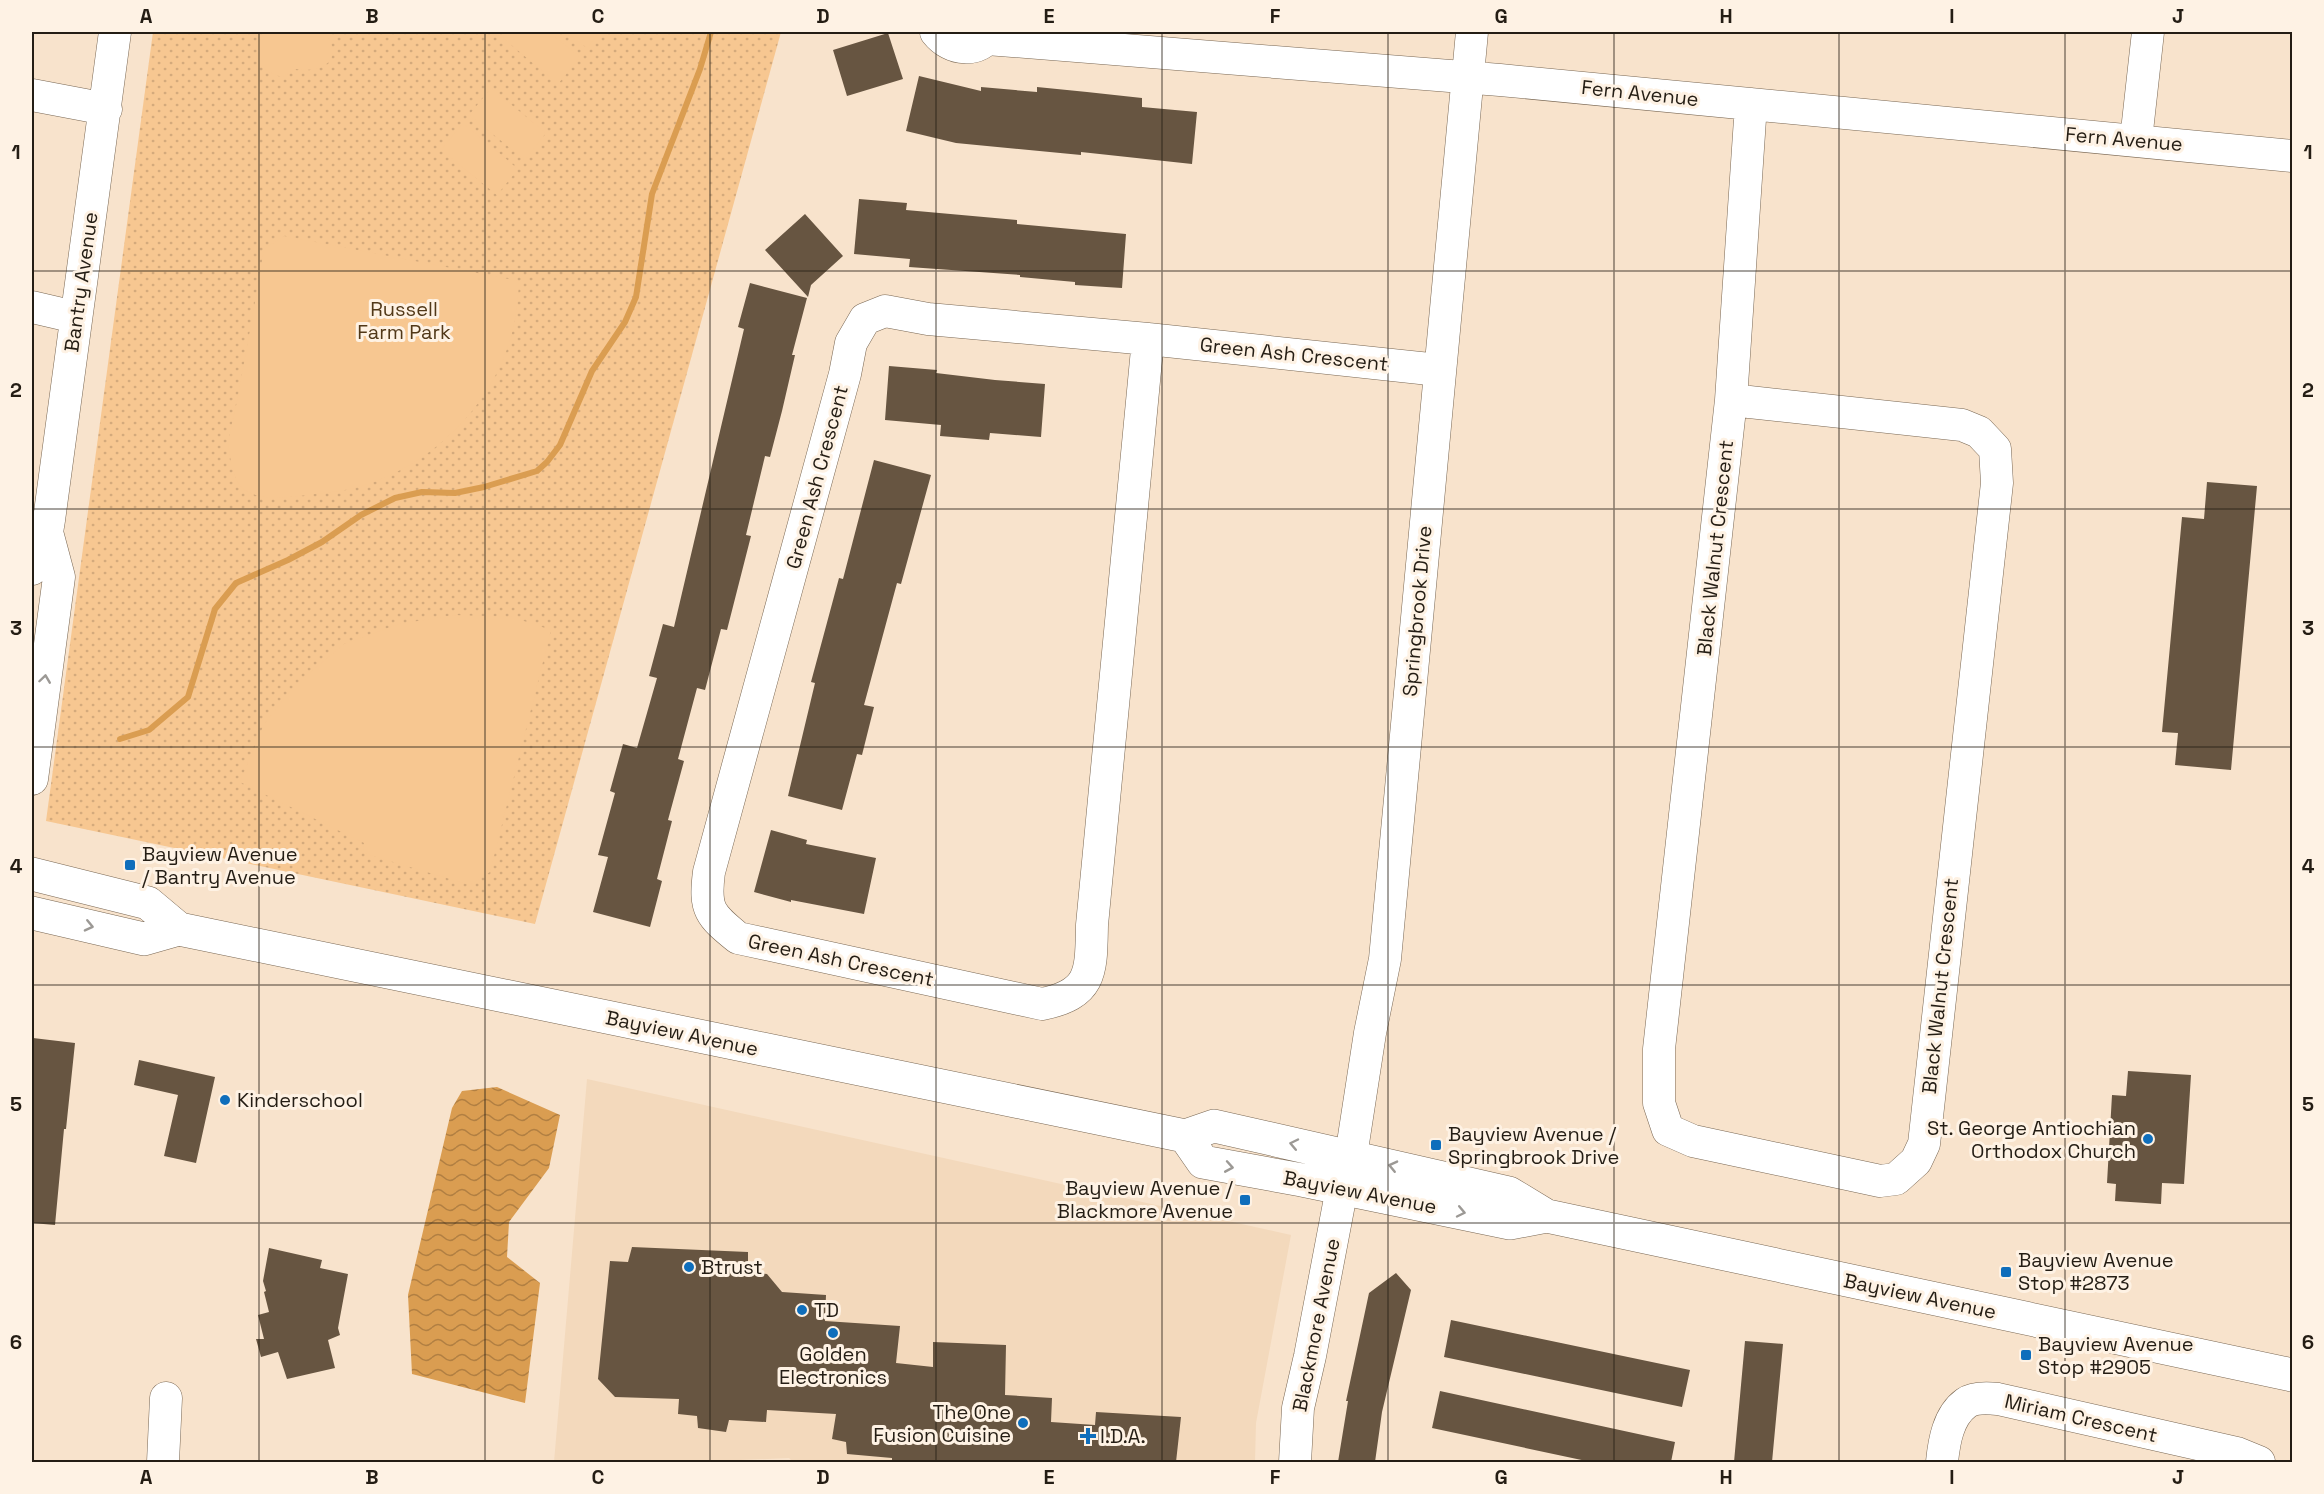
<svg xmlns="http://www.w3.org/2000/svg" width="2324" height="1494" viewBox="0 0 2324 1494" font-family="'Space Grotesk',sans-serif">
  <style>
    .built { fill: #f3d9bc }
    .park { fill: url(#park-dots) }
    .pitch { fill: #f7c791 }
    .water { fill: url(#water-waves) }
    .lines { fill: none; stroke-linecap: round; stroke-linejoin: round }
    .stream { stroke: #da9d51; stroke-width: 6 }
    .building { fill: #675541 }
    .minor-casing { stroke: #796753; stroke-width: 33 }
    .major-casing { stroke: #796753; stroke-width: 34 }
    .minor { stroke: #fff; stroke-width: 32 }
    .major { stroke: #fff; stroke-width: 33 }
    .oneway { stroke: #9c9995 }
    .grid { fill: none; stroke: #241d14; stroke-width: 1.5; stroke-opacity: 0.55 }
    .poi-dot { fill: #0f6ebb; stroke: #fef2e4; stroke-width: 2 }
    .labels { text-anchor: middle; stroke-width: 6; stroke-linejoin: round; paint-order: stroke }
    .street-label { font-size: 20px; fill: #241d14; stroke: #fef2e4 }
    .park-label { font-size: 20px; fill: #513818; stroke: #fef2e4 }
    .poi-label { font-size: 20px; fill: #241d14; stroke: #fef2e4; text-anchor: start }
    .neatline { fill: none; stroke: #241d14; stroke-width: 2 }
    .grid-label { font-size: 20px; text-anchor: middle; font-weight: bold; fill: #241d14 }
  </style>
  <defs>
    <pattern id="park-dots" width="8" height="8" patternUnits="userSpaceOnUse" patternTransform="scale(1.5)"><rect width="8" height="8" fill="#f7c791"/><path d="M2 2h.1M6 6h.1" fill="none" stroke="#d4aa7c" stroke-width="1.8" stroke-linecap="round"/></pattern>
    <pattern id="water-waves" width="16" height="10" patternUnits="userSpaceOnUse" patternTransform="scale(1.5)"><rect width="16" height="10" fill="#da9d51"/><path d="M0 5q4-4 8 0t8 0" fill="none" stroke="#b17f42"/></pattern>
  </defs>
  <rect width="100%" height="100%" fill="#f8e3cc"/>
  <path class="built" d="M587,1079L1291,1235L1256,1423L1255,1462H793L789,1458L694,1462H554Z"/>
  <path class="park" d="M153,32H781L535,924L46,821Z"/>
  <path class="pitch" d="M265,32H325C344,59 324,74 296,69L282,77C257,70 250,54 265,32Z
    M508,32H549L580,57L558,84L503,38Z
    M566,32H600L587,48Z
    M491,88L546,133L525,160L469,115Z
    M463,123L518,169L497,195L441,150Z
    M284,236L519,281C518,302 516,323 509,343C488,410 429,466 362,486C341,492 320,493 299,496C281,498 247,501 237,481C233,473 230,458 229,450C228,434 235,413 238,396C247,347 256,298 264,249Z
    M454,615L512,617L551,630L490,872L470,885L363,853L364,843L240,782L264,724L295,685L344,644L399,624Z"/>
  <path class="water" d="M497,1087L560,1115L549,1168L509,1222L507,1257L540,1283L525,1403L412,1374L408,1295L452,1108L462,1091Z"/>
  <g class="lines">
    <path class="stream" d="M120,739L149,730L188,697L215,609L236,583L288,560L322,542L361,515L395,498L422,492L455,493L484,487L537,471L547,462L560,445L592,371L625,322L636,297L652,194L700,69L711,32"/>
  </g>
  <path class="building" d="M888,33L903,79L847,96L833,50Z
    M919,76L981,91V87L1037,92V87L1087,92L1142,98V107L1197,112L1192,164L1081,152V155L956,143L906,131Z
    M859,199L907,203L906,210L1017,220V224L1126,234L1122,288L1075,285V282L1020,277V275L909,267L910,259L854,254Z
    M805,214L843,256L811,285L808,297L765,250Z
    M750,283L807,298L792,355H795L782,411L770,457L765,456L746,535L751,536L727,630L721,629L705,690L697,688L678,759L684,761L668,820L672,821L657,879L662,881L650,927L593,912L608,857L598,855L615,793L610,791L623,744L637,748L657,678L649,676L663,624L674,627L744,329L738,327Z
    M889,366L937,370L936,373L995,380L1045,384L1041,437L990,433L989,440L940,436L941,425L885,420Z
    M874,460L931,475L901,584L897,583L864,705L874,707L862,755L857,754L842,810L788,796L815,683L811,682L839,578L843,579Z
    M2207,482L2257,486L2231,770L2175,765L2178,733L2162,732L2182,517L2204,519Z
    M771,830L807,840L806,844L876,858L864,914L791,900V902L754,892Z
    M33,1038L75,1043L66,1129H64L55,1225L32,1223Z
    M139,1060L215,1077L196,1163L164,1156L178,1095L134,1085Z
    M2128,1071L2191,1075L2184,1184L2162,1183L2161,1204L2115,1201L2116,1184L2107,1183L2112,1095L2126,1096Z
    M632,1247L748,1252V1272L767,1274L782,1292L826,1295L825,1321L900,1326L896,1363L933,1367V1342L1006,1345L1005,1395L1052,1398L1051,1422L1095,1425L1096,1412L1181,1417L1176,1462H892V1458L847,1454L846,1442L832,1439L836,1414L767,1410L766,1422L729,1420L726,1432L698,1428L697,1416L678,1414L679,1399L615,1397L598,1379L610,1261L628,1262Z
    M269,1248L322,1260L320,1268L348,1274L338,1328L340,1335L328,1340L335,1368L287,1379L278,1352L261,1357L256,1339H264L258,1315L269,1312L264,1292L266,1291L263,1281Z
    M1396,1273L1411,1290L1382,1412L1375,1462H1338L1348,1401H1346L1369,1293Z
    M1451,1320L1690,1370L1682,1407L1444,1357Z
    M1745,1341L1783,1344L1772,1462H1734Z
    M1440,1391L1675,1442L1671,1462H1591L1432,1428Z"/>
  <g class="lines">
    <defs>
      <path id="minor" d="M936,32C951,51 979,54 993,32
        M987,39L1500,80L2292,156
        M32,95L106,109
        M2136,140L2148,32
        M32,307L75,317
        M1148,339L1092,925C1091,971 1093,994 1042,1004L738,938C710,915 704,910 709,872L845,374L851,343L865,319L885,311L928,319L1148,339L1439,370
        M1731,400L1962,425L1979,432L1995,449L1997,483L1924,1144L1916,1161L1896,1179L1880,1181L1693,1141L1668,1130L1659,1103V1049L1731,400L1751,104
        M32,569L47,532L49,520L115,32
        M32,779L59,577L47,532
        M163,1462L166,1398
        M1295,1462L1298,1408L1310,1356L1342,1188L1351,1156L1370,1033L1385,959L1472,32
        M1942,1462C1944,1442 1948,1416 1966,1403C1974,1397 1989,1398 1998,1399L2237,1453L2259,1462"/>
      <path id="major" d="M32,874L148,903L179,929
        M32,913L144,939L179,929L1185,1136L1214,1126L1509,1193L1547,1216L2292,1375
        M1185,1136L1203,1162L1302,1180L1510,1223L1547,1216"/>
    </defs>
    <use href="#minor" class="minor-casing"/>
    <use href="#major" class="major-casing"/>
    <use href="#minor" class="minor"/>
    <use href="#major" class="major"/>
  </g>
  <defs><path id="oneway-chevron" d="M-2-3.5L2.5 0L-2 3.5" fill="none" stroke-width="1.6" stroke-linecap="round" stroke-linejoin="round" transform="scale(1.5)"/></defs>
  <g class="oneway">
    <use href="#oneway-chevron" transform="translate(45 679) rotate(-82)"/>
    <use href="#oneway-chevron" transform="translate(89 926) rotate(13)"/>
    <use href="#oneway-chevron" transform="translate(1294 1144) rotate(-168)"/>
    <use href="#oneway-chevron" transform="translate(1393 1166) rotate(-167)"/>
    <use href="#oneway-chevron" transform="translate(1229 1167) rotate(10)"/>
    <use href="#oneway-chevron" transform="translate(1461 1212) rotate(12)"/>
  </g>
  <path class="grid" d="M259,32V1462M485,32V1462M710,32V1462M936,32V1462M1162,32V1462M1388,32V1462M1614,32V1462M1839,32V1462M2065,32V1462M32,271H2292M32,509H2292M32,747H2292M32,985H2292M32,1223H2292"/>
  <g class="poi-dot">
    <rect x="124" y="859" width="12" height="12" rx="3"/>
    <circle cx="225" cy="1100" r="6"/>
    <circle cx="2148" cy="1139" r="6"/>
    <rect x="1430" y="1139" width="12" height="12" rx="3"/>
    <rect x="1239" y="1194" width="12" height="12" rx="3"/>
    <circle cx="689" cy="1267" r="6"/>
    <rect x="2000" y="1266" width="12" height="12" rx="3"/>
    <circle cx="802" cy="1310" r="6"/>
    <circle cx="833" cy="1333" r="6"/>
    <rect x="2020" y="1349" width="12" height="12" rx="3"/>
    <circle cx="1023" cy="1423" r="6"/>
    <path d="M1085 1427h6v6h6v6h-6v6h-6v-6h-6v-6h6z"/>
  </g>
  <g class="labels">
    <g class="street-label">
      <text transform="translate(1640 93) rotate(6)" y="7">Fern Avenue</text>
      <text transform="translate(2124 139) rotate(5)" y="7">Fern Avenue</text>
      <text transform="translate(81 282) rotate(-82)" y="7">Bantry Avenue</text>
      <text transform="translate(1294 354) rotate(6)" y="7">Green Ash Crescent</text>
      <text transform="translate(817 477) rotate(-75)" y="7">Green Ash Crescent</text>
      <text transform="translate(1715 548) rotate(-84)" y="7">Black Walnut Crescent</text>
      <text transform="translate(1417 611) rotate(-85)" y="7">Springbrook Drive</text>
      <text transform="translate(841 960) rotate(12)" y="7">Green Ash Crescent</text>
      <text transform="translate(1940 986) rotate(-84)" y="7">Black Walnut Crescent</text>
      <text transform="translate(682 1033) rotate(12)" y="7">Bayview Avenue</text>
      <text transform="translate(1360 1192) rotate(11)" y="7">Bayview Avenue</text>
      <text transform="translate(1920 1296) rotate(12)" y="7">Bayview Avenue</text>
      <text transform="translate(1316 1325) rotate(-79)" y="7">Blackmore Avenue</text>
      <text transform="translate(2081 1418) rotate(13)" y="7">Miriam Crescent</text>
    </g>
    <g class="park-label">
      <text x="404" y="316">Russell<tspan x="404" dy="23">Farm Park</tspan></text>
    </g>
    <g class="poi-label">
      <text x="142" y="861">Bayview Avenue<tspan x="142" dy="23">/ Bantry Avenue</tspan></text>
      <text x="237" y="1107">Kinderschool</text>
      <text x="2136" y="1135" text-anchor="end">St. George Antiochian<tspan x="2136" dy="23">Orthodox Church</tspan></text>
      <text x="1448" y="1141">Bayview Avenue /<tspan x="1448" dy="23">Springbrook Drive</tspan></text>
      <text x="1233" y="1195" text-anchor="end">Bayview Avenue /<tspan x="1233" dy="23">Blackmore Avenue</tspan></text>
      <text x="2018" y="1267">Bayview Avenue<tspan x="2018" dy="23">Stop #2873</tspan></text>
      <text x="701" y="1274">Btrust</text>
      <text x="814" y="1317">TD</text>
      <text x="2038" y="1351">Bayview Avenue<tspan x="2038" dy="23">Stop #2905</tspan></text>
      <text x="833" y="1361" text-anchor="middle">Golden<tspan x="833" dy="23">Electronics</tspan></text>
      <text x="1011" y="1419" text-anchor="end">The One<tspan x="1011" dy="23">Fusion Cuisine</tspan></text>
      <text x="1100" y="1443">I.D.A.</text>
    </g>
  </g>
  <rect width="2324" height="1494" fill="none" stroke="#fef2e4" stroke-width="66"/>
  <rect x="33" y="33" width="2258" height="1428" class="neatline"/>
  <g class="grid-label">
    <text x="146" y="23">A</text>
    <text x="372" y="23">B</text>
    <text x="598" y="23">C</text>
    <text x="823" y="23">D</text>
    <text x="1049" y="23">E</text>
    <text x="1275" y="23">F</text>
    <text x="1501" y="23">G</text>
    <text x="1726" y="23">H</text>
    <text x="1952" y="23">I</text>
    <text x="2178" y="23">J</text>
    <text x="16" y="159">1</text>
    <text x="2308" y="159">1</text>
    <text x="16" y="397">2</text>
    <text x="2308" y="397">2</text>
    <text x="16" y="635">3</text>
    <text x="2308" y="635">3</text>
    <text x="16" y="873">4</text>
    <text x="2308" y="873">4</text>
    <text x="16" y="1111">5</text>
    <text x="2308" y="1111">5</text>
    <text x="16" y="1349">6</text>
    <text x="2308" y="1349">6</text>
    <text x="146" y="1484">A</text>
    <text x="372" y="1484">B</text>
    <text x="598" y="1484">C</text>
    <text x="823" y="1484">D</text>
    <text x="1049" y="1484">E</text>
    <text x="1275" y="1484">F</text>
    <text x="1501" y="1484">G</text>
    <text x="1726" y="1484">H</text>
    <text x="1952" y="1484">I</text>
    <text x="2178" y="1484">J</text>
  </g>
</svg>
